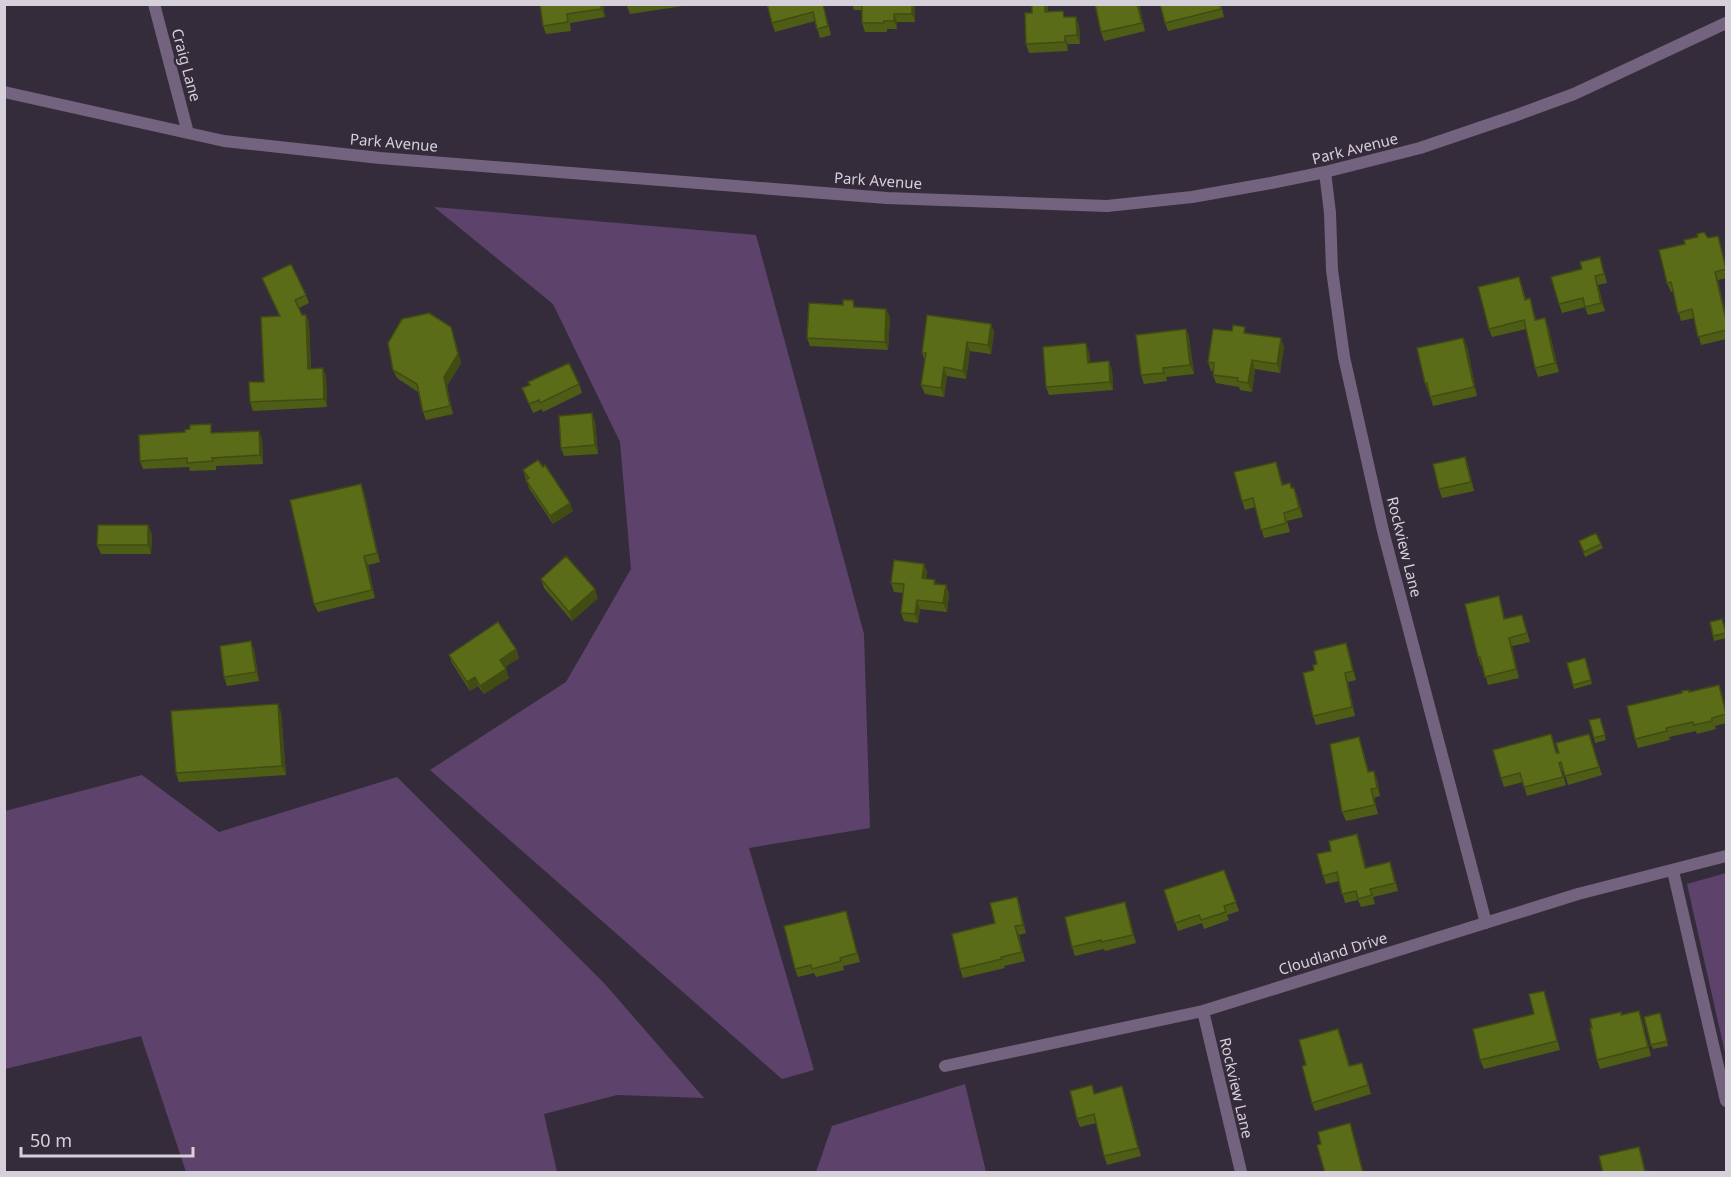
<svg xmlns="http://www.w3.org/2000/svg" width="1731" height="1177" viewBox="0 0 1731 1177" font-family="'Noto Sans',sans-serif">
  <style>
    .green { fill: #5d436b }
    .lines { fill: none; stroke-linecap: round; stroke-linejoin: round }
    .minor { stroke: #74637f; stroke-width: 12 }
    .wall { fill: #4e5d16 }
    .shaded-wall { fill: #404c12 }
    .building { fill: #5b6c19; stroke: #404c12; stroke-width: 1.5 }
    .labels { text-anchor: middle; stroke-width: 5; stroke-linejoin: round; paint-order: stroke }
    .street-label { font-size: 15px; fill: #d6d0da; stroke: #352c3b }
  </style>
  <rect width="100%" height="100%" fill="#352c3b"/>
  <path class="green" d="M434,207L756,235L864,634L870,828L749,848L814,1070L782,1079L430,770L566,682L631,569L620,442L553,304Z
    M142,775L219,832L397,777L604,983L704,1098L617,1095L544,1114L557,1172H186L141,1036L5,1069V811Z
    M1726,873V1057L1687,884Z
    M965,1084L986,1172H816L832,1126Z"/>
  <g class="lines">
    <path class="minor" d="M154,4L188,133
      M4,92L224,141L380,158L887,198L1107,206L1192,197L1271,183L1325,172L1420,148L1517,115L1574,94L1726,23
      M1325,172L1330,213L1332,270L1344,357L1383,531L1486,923
      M1673,871L1726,1101
      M1203,1011L1241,1172
      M945,1066L1203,1011L1578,894L1726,856"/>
  </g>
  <path class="wall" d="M540,4H603L605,17L570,23L571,31L546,34L543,26Z
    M626,4H696L630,14Z
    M823,4L831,35L820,38L815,21L775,32L772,23Z
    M852,4H915V22H897V29H887V32H865L862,23V10H854Z
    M1139,4L1145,31L1104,41L1101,32Z
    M1221,4L1224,17L1168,31L1165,23Z
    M1048,12L1065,17L1079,25L1080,44H1068V51L1029,53L1026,44Z
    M1718,236L1726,267V278L1718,280L1726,316V339L1701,345L1694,318L1681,321L1673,291L1671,292L1667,283Z
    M1600,257L1607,283L1598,285L1605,311L1588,315L1585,307L1562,313L1559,304L1582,269Z
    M262,278L306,295L309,303L299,308L302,315H306L309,323L311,368L326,376L327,407L253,411L250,402L264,382L279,316Z
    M1522,286L1526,299L1530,298L1536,320L1548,326L1559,372L1538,377L1535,368L1526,329L1492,337L1489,329Z
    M855,308L886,309L890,318L888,350L810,346L807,338Z
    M991,324L994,332L991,354L970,351L966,379L947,376L944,397L925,394L921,385L925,361L922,353Z
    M451,327L454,336L461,363L447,386L453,414L426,420L423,412L418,392L397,378L393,370Z
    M1186,329L1189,337L1194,374L1166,377L1167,381L1144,384L1141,375Z
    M1247,333L1284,347L1280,373L1255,369L1252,392L1240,390L1239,387L1216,383L1213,375V371H1211L1208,362Z
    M1467,347L1477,396L1433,406L1429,392H1428L1425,383Z
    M1089,352L1090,363L1112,370L1113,390L1049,395L1046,387Z
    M579,384L582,393L543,412L542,409L533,413L522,388Z
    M592,413L595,422L598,454L564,456L561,448Z
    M185,432L214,433L262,439L263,464L216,466V470L190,471L189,467L143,469L140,461Z
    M1465,457L1468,465L1474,491L1442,498L1439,489Z
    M1276,462L1283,485L1292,488L1297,496L1303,517L1287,521L1290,532L1264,538L1255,507L1245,510L1242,501Z
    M523,470L573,511L553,524L529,488Z
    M364,492L380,562L368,565L375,598L318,612L314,604Z
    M152,534L151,554H101L97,545Z
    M1579,541L1601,544L1603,548L1585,557Z
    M924,564L927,572L926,579L936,584L946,585L949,594L947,612L920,609L918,623L904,621L901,613L903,593L894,592L891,583Z
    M541,579L598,598L572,621L544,588Z
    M1499,596L1505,619L1522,615L1530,642L1512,646L1519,678L1488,685L1483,666H1481L1478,657Z
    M1724,624L1726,638L1714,641L1713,636Z
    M1346,643L1349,652L1356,680L1348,682L1355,716L1316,725L1313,716L1314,670L1317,664Z
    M516,649L519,658L505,667L509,678L484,694L478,686L470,691L452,663L449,655Z
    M254,650L259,681L227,686L224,677Z
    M1586,663L1592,684L1574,689L1573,685Z
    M1719,685L1726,710V723L1715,726L1716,729L1697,734L1696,731L1669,737L1670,740L1638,748L1635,739L1689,692Z
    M281,712L286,775L179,782L176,773Z
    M1601,722L1606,740L1595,743L1594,738Z
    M1551,734L1557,753L1589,734L1602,775L1568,785L1564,771H1562L1566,785L1527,796L1523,782L1504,787L1501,778Z
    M1359,737L1369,772L1377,779L1380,796L1374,798L1378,814L1346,821L1342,812Z
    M1360,843L1366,868L1393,871L1398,891L1373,897L1375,904L1361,907L1358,900L1345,903L1339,881L1326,884L1323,876Z
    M1224,870L1239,911L1227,915L1229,920L1204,929L1202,923L1178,931L1164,890Z
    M1017,897L1020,906L1026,933L1019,935L1025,961L1004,966L1005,968L963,978L960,969Z
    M846,911L860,962L843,966L844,970L816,977L814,973L798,977L795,969Z
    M1128,911L1136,943L1105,951L1104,949L1075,956L1072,947Z
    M1547,999L1560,1050L1484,1069L1480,1060L1534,1014Z
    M1621,1012L1622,1015L1642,1019L1651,1056L1600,1069L1597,1060L1592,1028Z
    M1660,1013L1668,1046L1653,1049L1651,1045Z
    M1341,1037L1350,1066L1362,1063L1371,1094L1315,1111L1312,1103L1306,1065Z
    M1095,1093L1125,1095L1141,1156L1107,1165L1104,1156L1096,1123L1080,1127L1077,1119Z"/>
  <path class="shaded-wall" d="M601,4H603L605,17L601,9Z
    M912,4H915V22L912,14Z
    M1045,4H1048V21L1045,12Z
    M1137,4H1139L1145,31L1142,23Z
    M894,14L897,22V29L894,21Z
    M1076,17L1079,25L1080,44L1077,35Z
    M1065,36L1068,44V51L1065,42Z
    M1718,236L1721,245L1726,271Z
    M1715,272L1718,280L1726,316V320Z
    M1595,276L1598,285L1605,311L1601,303Z
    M886,309L890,318L888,350L885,342Z
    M306,315L309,323L311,377L308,369Z
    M1545,318L1548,326L1559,372L1555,363Z
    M991,324L994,332L991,354L988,345Z
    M451,327L454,336L461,363L447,386L453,414L450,406L444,377Z
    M1186,329L1189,337L1194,374L1190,365Z
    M1281,338L1284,347L1280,373L1277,364Z
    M1463,338L1467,347L1477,396L1474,387Z
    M967,342L970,351L966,379L963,371Z
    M1086,343L1089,352L1091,372L1088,363Z
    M1252,360L1255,369L1252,392L1248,383Z
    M1109,361L1112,370L1113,390L1110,382Z
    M944,367L947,376L944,397L941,388Z
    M323,368L326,376L327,407L324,399Z
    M592,413L595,422L598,454L595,445Z
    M259,431L262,439L263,464L260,455Z
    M1465,457L1468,465L1474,491L1471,482Z
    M361,484L364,492L380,562L377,553Z
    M1294,488L1297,496L1303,517L1299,508Z
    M570,503L573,511L553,524L550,516Z
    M148,525L152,534L151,554L148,545Z
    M364,556L368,565L375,598L372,590Z
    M924,564L927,572L925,587L922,578Z
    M946,585L949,594L947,612L943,603Z
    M595,589L598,598L572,621L569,612Z
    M917,600L920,609L918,623L915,614Z
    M1509,638L1512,646L1519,678L1516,669Z
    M251,641L254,650L259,681L256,672Z
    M1346,643L1349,652L1356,680L1353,671Z
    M516,649L519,658L503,668L500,660Z
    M506,669L509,678L484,694L480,686Z
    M1345,673L1348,682L1355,716L1352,707Z
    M475,677L478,686L470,691L467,682Z
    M1719,685L1722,693L1726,710V714Z
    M278,704L281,712L286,775L282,766Z
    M1359,737L1362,746L1371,781L1368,772Z
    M1374,771L1377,779L1380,796L1377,788Z
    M1371,789L1374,798L1378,814L1375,805Z
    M1357,834L1360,843L1369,877L1365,868Z
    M1390,862L1393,871L1398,891L1395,883Z
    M1017,897L1020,906L1026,933L1023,925Z
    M1125,902L1128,911L1136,943L1133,935Z
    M846,911L849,920L860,962L857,953Z
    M1015,926L1019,935L1025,961L1022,952Z
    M1544,991L1547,999L1560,1050L1557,1041Z
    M1639,1011L1642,1019L1651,1056L1648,1047Z
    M1122,1086L1125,1095L1141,1156L1138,1148Z
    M1350,1123L1353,1132L1364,1173H1363Z
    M1639,1147L1642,1155L1646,1173L1645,1172Z"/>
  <path class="building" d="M540,4H601V9L567,14L568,22L543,26Z
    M767,4H823L828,26L817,29L813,12L772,23Z
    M862,4H912V14H894V21H884V23H862Z
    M1032,4H1045V12L1063,11L1064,17H1076L1077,35L1065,36V42L1026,44L1025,13H1032Z
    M1095,4H1137L1142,23L1101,32Z
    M1160,4H1220L1221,9L1165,23Z
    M1704,232L1708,238L1718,236L1726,269L1715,272L1726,320V330L1698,337L1692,309L1678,313L1671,282L1667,283L1659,250L1685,244L1684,240L1698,237L1697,234Z
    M1600,257L1604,274L1595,276L1601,303L1585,307L1583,298L1559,304L1551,277L1582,269L1580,262Z
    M291,264L306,295L295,300L302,315H306L308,369L323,368L324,399L250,402L249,382H264L261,317L280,316L262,278Z
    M1519,277L1525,300L1530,298L1535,320L1545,318L1555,363L1535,368L1524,320L1489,329L1478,287Z
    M843,300H853L854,307L886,309L885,342L807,338L809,303L843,305Z
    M429,313L451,327L458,354L444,377L450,406L423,412L417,384L393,370L388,343L402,319Z
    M927,315L991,324L988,345L967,342L963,371L944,367L941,388L921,385L926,353H922Z
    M1233,325L1245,327L1244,333L1281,338L1277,364L1252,360L1248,383L1237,381L1238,378L1213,375L1214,363L1208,362L1213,329L1232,331Z
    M1186,329L1190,365L1163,368L1164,373L1141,375L1136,335Z
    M1463,338L1474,387L1430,397L1427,383H1425L1417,348Z
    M1086,343L1088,363L1109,361L1110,382L1046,387L1043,347Z
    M569,363L579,384L540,403L539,400L529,404L522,388L530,385L528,382Z
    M592,413L595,445L561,448L559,416Z
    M211,424V433L259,431L260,455L212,458L213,461L187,463V458L140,461L139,435L185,432V430L190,429V425Z
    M1465,457L1471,482L1439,489L1433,464Z
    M538,460L543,467L545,465L570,503L550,516L526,480L529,478L523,470Z
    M1276,462L1282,485L1290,483L1291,488H1294L1299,508L1284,513L1286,523L1261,530L1253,498L1242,501L1234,472Z
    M361,484L377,553L364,556L372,590L314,604L290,500Z
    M98,525H148V545H97Z
    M1596,533L1601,544L1584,552L1579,541Z
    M566,556L595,589L569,612L541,579Z
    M894,560L924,564L922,578L935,580L934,584L946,585L943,603L917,600L915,614L901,613L904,584L891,583Z
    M1499,596L1504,619L1522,615L1527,633L1509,638L1516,669L1485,677L1480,657H1478L1465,604Z
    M1722,619L1726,633L1713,636L1710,622Z
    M498,622L516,649L500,660L506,669L480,686L475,677L467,682L449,655Z
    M251,641L256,672L224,677L220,646Z
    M1346,643L1353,671L1345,673L1352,707L1313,716L1303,673L1314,670L1313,665L1317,664L1314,651Z
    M1585,658L1591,680L1573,685L1567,663Z
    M1719,685L1726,714L1712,718V721L1694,725L1693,722L1666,728L1667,731L1635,739L1627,706L1682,693V691L1689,690V692Z
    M278,704L282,766L176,773L171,711Z
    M1600,718L1605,735L1594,738L1589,720Z
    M1551,734L1556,753H1559L1556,743L1589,734L1599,767L1565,776L1561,762L1559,763L1563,777L1524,787L1520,773L1501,778L1493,750Z
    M1359,737L1368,772L1374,771L1377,788L1371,789L1375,805L1342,812L1330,744Z
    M1357,834L1365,868L1390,862L1395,883L1370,889L1372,895L1358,899L1356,891L1342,894L1337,872L1323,876L1317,854L1331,851L1329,841Z
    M1224,870L1236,902L1224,906L1226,912L1201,920L1199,915L1175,923L1164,890Z
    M1017,897L1023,925L1015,926L1022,952L1001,957L1002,959L960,969L952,934L995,923L990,903Z
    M1125,902L1133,935L1101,942V940L1072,947L1065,917Z
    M846,911L857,953L840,958L841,961L812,969L811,965L795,969L784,926Z
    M1544,991L1557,1041L1480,1060L1473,1029L1534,1014L1529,994Z
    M1639,1011L1648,1047L1597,1060L1590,1028H1592L1590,1019L1621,1012V1015Z
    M1660,1013L1667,1041L1651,1045L1644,1017Z
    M1338,1029L1349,1066L1362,1063L1368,1085L1312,1103L1302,1066L1306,1065L1299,1040Z
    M1092,1085L1094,1094L1122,1086L1138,1148L1104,1156L1094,1114L1077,1119L1070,1091Z
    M1350,1123L1363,1173H1325L1317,1145L1321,1144L1318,1132Z
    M1639,1147L1645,1172L1648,1171V1173H1603L1599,1156Z"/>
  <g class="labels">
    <g class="street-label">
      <text transform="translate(186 65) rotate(75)" y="5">Craig Lane</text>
      <text transform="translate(394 143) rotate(5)" y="5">Park Avenue</text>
      <text transform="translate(1355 149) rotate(-14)" y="5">Park Avenue</text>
      <text transform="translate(878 181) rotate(4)" y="5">Park Avenue</text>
      <text transform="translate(1404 547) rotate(76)" y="5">Rockview Lane</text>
      <text transform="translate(1333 954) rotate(-17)" y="5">Cloudland Drive</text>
      <text transform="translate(1236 1088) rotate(77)" y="5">Rockview Lane</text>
    </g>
  </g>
  <rect width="1731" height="1177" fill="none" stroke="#d6d0da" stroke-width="12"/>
  <path d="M21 1147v9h172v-9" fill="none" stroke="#d6d0da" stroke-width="3"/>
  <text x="30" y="1147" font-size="18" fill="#d6d0da" stroke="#352c3b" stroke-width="4.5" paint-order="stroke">50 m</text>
</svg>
